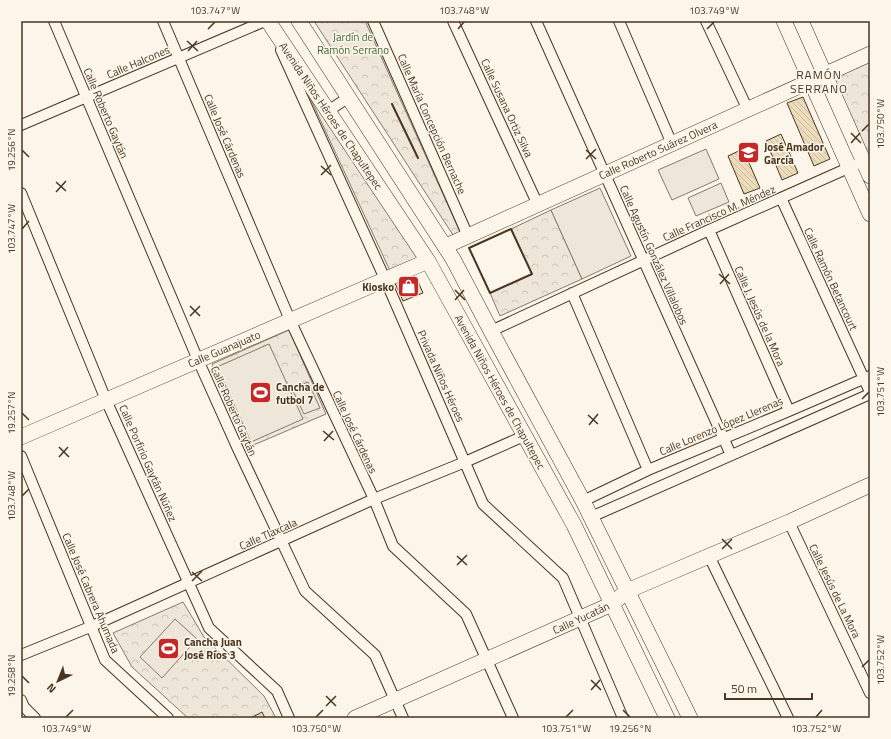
<svg xmlns="http://www.w3.org/2000/svg" width="891" height="739" viewBox="0 0 891 739" font-family="'Titillium Web',sans-serif">
  <style>
    .park { fill: url(#park-crowns); stroke: #887966 }
    .garden { fill: #ede6d9; stroke: #887966 }
    .building { fill: url(#building-back-hatch); stroke: #4a3520 }
    .lines { fill: none; stroke-linecap: round; stroke-linejoin: round }
    .street-casing { stroke: #4a3520; stroke-width: 12 }
    .secondary-casing { stroke: #4a3520; stroke-width: 16 }
    .street { stroke: #fbf6e9; stroke-width: 10 }
    .secondary { stroke: #fbf6e9; stroke-width: 15 }
    .wall { stroke: #4a3520; stroke-width: 2 }
    .ticks { fill: none; stroke: #4a3520; stroke-width: 1.5 }
    .labels { text-anchor: middle; stroke-width: 3; stroke-linejoin: round; paint-order: stroke }
    .park-label { font-size: 11px; fill: #436837; stroke: #fbf6e9 }
    .street-label { font-size: 11px; fill: #4a3520; stroke: #fbf6e9 }
    .poi-label { font-size: 11px; font-weight: bold; fill: #4a3520; stroke: #fbf6e9; text-anchor: start }
    .neighbourhood-label { font-size: 12px; letter-spacing: 1px; fill: #4a3520; stroke: #fbf6e9 }
    .neatline { fill: none; stroke: #4a3520; stroke-width: 1.5 }
    .ticks-label { font-size: 10px; text-anchor: middle; fill: #4a3520 }
  </style>
  <defs>
    <pattern id="park-crowns" width="20" height="18" patternUnits="userSpaceOnUse"><rect width="20" height="18" fill="#ede6d9"/><path d="M2 6a3 3 0 1 1 6 0M12 15a3 3 0 1 1 6 0" fill="none" stroke="#cdc6ba"/></pattern>
    <pattern id="building-back-hatch" width="6" height="6" patternUnits="userSpaceOnUse"><rect width="6" height="6" fill="#ecdcbc"/><path d="M-1 5l2 2M0 0l6 6M5-1l2 2" fill="none" stroke="#ccbda1"/></pattern>
  </defs>
  <rect width="100%" height="100%" fill="#fbf6e9"/>
  <path class="park" d="M314,21H365L460,232L453,235Z
    M870,62V154L868,155L834,78Z
    M307,91L420,260L391,273Z
    M551,210L582,279L500,316L490,293L532,274L511,229Z
    M289,330L326,414L249,447L212,364Z
    M183,602L204,637L264,696L276,718H188L132,667L113,633Z"/>
  <path class="garden" d="M706,149L719,179L672,200L658,170Z
    M721,183L729,202L696,216L688,198Z
    M600,188L631,256L582,279L551,210Z
    M269,344L303,419L251,442L217,367Z
    M308,382L320,408L304,414L292,389Z
    M175,619L197,639L162,678L140,657Z"/>
  <path class="building" d="M803,97L830,159L814,166L787,103Z
    M781,134L798,173L782,180L766,141Z
    M743,149L760,188L744,194L728,156Z
    M411,275L416,277L423,293L403,301L394,281Z
    M262,712L265,718H251Z"/>
  <g class="lines">
    <defs>
      <path id="street" d="M54,21L198,360L238,449L305,591L375,655L403,718
        M163,21L290,320L374,499L393,546L466,614L513,718
        M373,21L468,236
        M453,21L538,205
        M536,21L731,455
        M619,21L672,144
        M706,21L748,110
        M281,50L385,279L483,504L563,578L623,718
        M328,111L349,97
        M21,125L265,21
        M21,193L106,400L209,628L277,691L289,718
        M781,198L870,392
        M709,230L789,411
        M572,293L648,470
        M491,331L709,230L855,165
        M21,456L105,660L168,718
        M583,501L648,470L789,411L870,376
        M591,517L870,394
        M789,522L870,693
        M709,556L788,718
        M21,655L90,627L374,499L465,462L524,436
        M21,700L24,707L35,718"/>
      <path id="secondary" d="M268,21L428,261L574,525L667,718
        M299,21L453,259L491,331L583,501L690,718
        M784,21L870,214
        M801,21L870,176
        M446,246L870,54
        M21,437L428,261
        M355,718L612,604L627,591L789,522L870,485"/>
    </defs>
    <use href="#street" class="street-casing"/>
    <use href="#secondary" class="secondary-casing"/>
    <use href="#street" class="street"/>
    <use href="#secondary" class="secondary"/>
    <path class="wall" d="M392,104L418,158
      M511,229L532,274L490,293L469,248Z"/>
  </g>
  <path class="ticks" d="M208,29L215,22M458,29L464,22M707,29L714,22M187,41L198,51M188,51L197,41M862,131L869,124M851,133L861,143M851,143L860,133M22,150L29,157M586,150L596,159M586,159L596,149M321,166L331,175M321,175L331,165M56,182L66,191M56,192L66,181M22,229L29,221M719,274L730,284M720,284L729,274M455,290L465,300M455,300L464,290M190,306L200,316M190,316L200,306M862,399L869,392M22,413L29,420M588,415L598,424M589,425L598,414M323,431L334,440M324,441L333,431M59,447L69,457M59,457L68,447M22,496L29,489M722,539L732,549M722,549L732,539M457,556L467,565M457,565L467,555M192,572L202,581M192,581L202,571M862,667L869,660M22,676L29,683M591,680L601,690M591,690L600,680M326,696L336,706M326,706L336,696M623,710L630,717M66,717L73,710M316,717L323,710M566,717L573,710M816,717L822,710"/>
  <defs>
    <symbol id="school-square" viewBox="-11 -11 22 22"><rect x="-9" y="-9" width="18" height="18" rx="4" fill="#c62828" stroke="#fbf6e9"/><path d="M0-5L7-2L0 1L-7-2ZM-4 1L0 2.5L4 1V4Q0 6-4 4Z" fill="#fff"/></symbol>
    <symbol id="shop-square" viewBox="-11 -11 22 22"><rect x="-9" y="-9" width="18" height="18" rx="4" fill="#c62828" stroke="#fbf6e9"/><path d="M-5-2.5h2.3a2.7 3.5 0 0 1 5.4 0H5L5.5 6h-11ZM-1.5-2.5h3a1.5 2.3 0 0 0-3 0Z" fill="#fff"/></symbol>
    <symbol id="stadium-square" viewBox="-11 -11 22 22"><rect x="-9" y="-9" width="18" height="18" rx="4" fill="#c62828" stroke="#fbf6e9"/><path d="M0-5a6.5 5 0 1 0 0 10a6.5 5 0 1 0 0-10ZM-3.5-1.8h7v3.6h-7Z" fill="#fff"/></symbol>
  </defs>
  <g fill-rule="evenodd">
    <use href="#school-square" x="736" y="140" width="25" height="25"/>
    <use href="#shop-square" x="396" y="274" width="25" height="25"/>
    <use href="#stadium-square" x="248" y="380" width="25" height="25"/>
    <use href="#stadium-square" x="156" y="636" width="25" height="25"/>
  </g>
  <g class="labels">
    <g class="park-label">
      <text x="353" y="41">Jardín de<tspan x="353" dy="13">Ramón Serrano</tspan></text>
    </g>
    <g class="street-label">
      <text transform="translate(138 62) rotate(-23)" y="4">Calle Halcones</text>
      <text transform="translate(507 108) rotate(65)" y="4">Calle Susana Ortiz Silva</text>
      <text transform="translate(106 113) rotate(67)" y="4">Calle Roberto Gaytán</text>
      <text transform="translate(331 116) rotate(56)" y="4">Avenida Niños Héroes de Chapultepec</text>
      <text transform="translate(432 124) rotate(66)" y="4">Calle María Concepción Bernache</text>
      <text transform="translate(225 136) rotate(67)" y="4">Calle José Cárdenas</text>
      <text transform="translate(658 150) rotate(-24)" y="4">Calle Roberto Suárez Olvera</text>
      <text transform="translate(719 213) rotate(-24)" y="4">Calle Francisco M. Méndez</text>
      <text transform="translate(654 255) rotate(66)" y="4">Calle Agustín González Villalobos</text>
      <text transform="translate(831 279) rotate(65)" y="4">Calle Ramón Betancourt</text>
      <text transform="translate(760 316) rotate(66)" y="4">Calle J. Jesús de la Mora</text>
      <text transform="translate(224 349) rotate(-23)" y="4">Calle Guanajuato</text>
      <text transform="translate(441 376) rotate(66)" y="4">Privada Niños Héroes</text>
      <text transform="translate(500 392) rotate(61)" y="4">Avenida Niños Héroes de Chapultepec</text>
      <text transform="translate(234 411) rotate(66)" y="4">Calle Roberto Gaytán</text>
      <text transform="translate(721 426) rotate(-23)" y="4">Calle Lorenzo López Llerenas</text>
      <text transform="translate(355 432) rotate(65)" y="4">Calle José Cárdenas</text>
      <text transform="translate(148 463) rotate(66)" y="4">Calle Porfirio Gaytán Núñez</text>
      <text transform="translate(268 534) rotate(-24)" y="4">Calle Tlaxcala</text>
      <text transform="translate(835 591) rotate(64)" y="4">Calle Jesús de La Mora</text>
      <text transform="translate(91 593) rotate(67)" y="4">Calle José Cabrera Ahumada</text>
      <text transform="translate(581 618) rotate(-25)" y="4">Calle Yucatán</text>
    </g>
    <g class="poi-label">
      <text x="764" y="151">José Amador<tspan x="764" dy="13">García</tspan></text>
      <text x="394" y="291" text-anchor="end">Kiosko</text>
      <text x="276" y="391">Cancha de<tspan x="276" dy="13">futbol 7</tspan></text>
      <text x="184" y="646">Cancha Juan<tspan x="184" dy="13">José Ríos 3</tspan></text>
    </g>
    <g class="neighbourhood-label">
      <text x="819" y="79">RAMÓN<tspan x="819" dy="14">SERRANO</tspan></text>
    </g>
  </g>
  <rect width="891" height="739" fill="none" stroke="#fbf6e9" stroke-width="44"/>
  <g transform="translate(58 681) rotate(223)" stroke="#fbf6e9" stroke-width="3" paint-order="stroke">
  <path d="M0-3L7 15L0 10L-7 15Z" fill="#4a3520"/>
  <text y="-6" font-size="11" font-weight="bold" text-anchor="middle" fill="#4a3520">N</text>
  </g>
  <path d="M725 693v6h87v-6" fill="none" stroke="#4a3520" stroke-width="2"/>
  <text x="731" y="693" font-size="12" fill="#4a3520" stroke="#fbf6e9" stroke-width="3" paint-order="stroke">50 m</text>
  <rect x="22" y="22" width="847" height="695" class="neatline"/>
  <g class="ticks-label">
    <text x="215" y="14">103.747°W</text>
    <text x="464" y="14">103.748°W</text>
    <text x="714" y="14">103.749°W</text>
    <text transform="translate(880 124) rotate(-90)" y="4">103.750°W</text>
    <text transform="translate(11 150) rotate(-90)" y="4">19.256°N</text>
    <text transform="translate(11 229) rotate(-90)" y="4">103.747°W</text>
    <text transform="translate(880 392) rotate(-90)" y="4">103.751°W</text>
    <text transform="translate(11 413) rotate(-90)" y="4">19.257°N</text>
    <text transform="translate(11 496) rotate(-90)" y="4">103.748°W</text>
    <text transform="translate(880 660) rotate(-90)" y="4">103.752°W</text>
    <text transform="translate(11 676) rotate(-90)" y="4">19.258°N</text>
    <text x="66" y="732">103.749°W</text>
    <text x="316" y="732">103.750°W</text>
    <text x="566" y="732">103.751°W</text>
    <text x="630" y="732">19.256°N</text>
    <text x="816" y="732">103.752°W</text>
  </g>
</svg>
